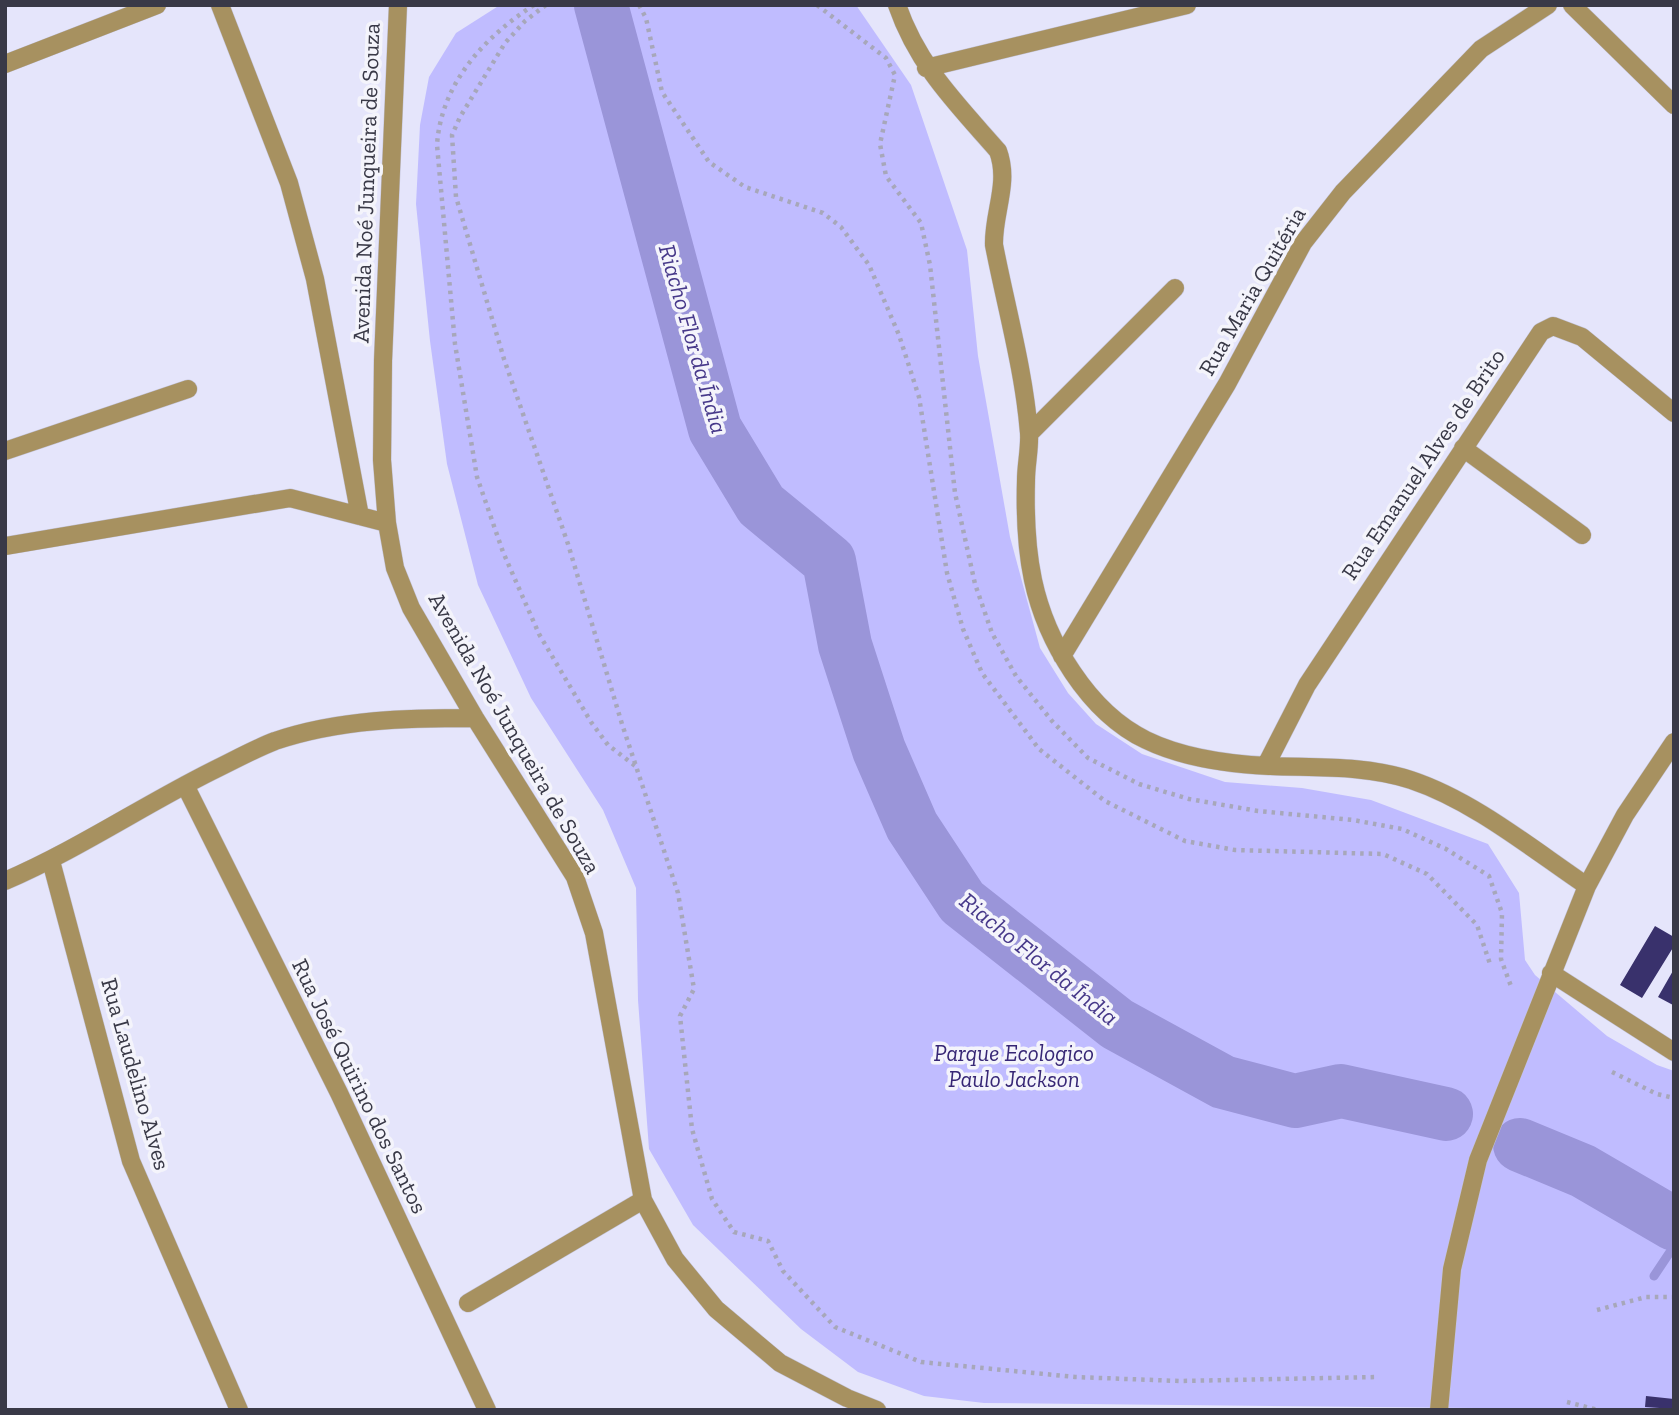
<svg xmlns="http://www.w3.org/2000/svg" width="1679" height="1415" viewBox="0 0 1679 1415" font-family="'Zilla Slab',serif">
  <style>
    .green { fill: #c0bcff }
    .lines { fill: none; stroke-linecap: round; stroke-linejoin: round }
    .stream { stroke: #9a95d9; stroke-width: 9 }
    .river { stroke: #9a95d9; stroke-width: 54 }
    .building { fill: #39316c }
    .minor-casing { stroke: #c3c3d7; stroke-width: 19 }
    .path { stroke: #a7a7ba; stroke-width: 4.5; stroke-dasharray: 3.5 5; stroke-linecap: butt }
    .minor { stroke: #a79160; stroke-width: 18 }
    .labels { text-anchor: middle; stroke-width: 7; stroke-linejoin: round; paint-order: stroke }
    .street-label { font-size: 23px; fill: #393947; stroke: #f4f4fb }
    .park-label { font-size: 23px; font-style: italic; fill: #362675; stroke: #f4f4fb }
    .water-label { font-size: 24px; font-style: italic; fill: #47398a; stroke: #f4f4fb }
  </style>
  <rect width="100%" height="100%" fill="#e5e5fb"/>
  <path class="green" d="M500,5H856L911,85L967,250L978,356L1010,537L1040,648L1068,693L1096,724L1142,754L1225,782L1302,788L1371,800L1488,844L1519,893L1525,960L1535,975L1607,1036L1657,1065L1674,1071V1410L984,1403L924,1396L858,1372L801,1329L693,1225L649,1149L638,1000L636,888L603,810L531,698L478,585L447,464L430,341L416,204L420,125L429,77L456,33Z"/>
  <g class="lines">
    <path class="stream" d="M1654,1276L1674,1246"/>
    <path class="river" d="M601,5L715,429L761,505L829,561L845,645L879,750L912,826L962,902L1117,1024L1223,1082L1295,1101L1341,1091L1446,1114
      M1520,1145L1583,1171L1674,1224"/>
  </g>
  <path class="building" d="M1655,926L1674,937V946L1642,998L1620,985Z
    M1674,969V1003L1673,1005L1658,997Z
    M1646,1396L1674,1399V1409L1645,1407Z"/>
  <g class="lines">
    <defs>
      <path id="minor" d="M220,5L289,183L315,279L360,516
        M398,5L383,361L382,460L387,523L395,568L411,608L475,718L575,877L594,933L643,1200L675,1259L716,1309L780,1363L847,1398L877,1410
        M897,5C918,66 957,104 998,151C1010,183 993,213 994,245C1006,307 1024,370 1029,433C1030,448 1026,465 1026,480C1025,514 1026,547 1033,580C1046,641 1088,712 1146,740C1183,758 1228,764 1269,766C1316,768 1365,765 1411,780C1474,801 1532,849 1587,886
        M1572,5L1674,105
        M5,64L157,5
        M926,68L1187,5
        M1029,434L1175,288
        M1463,448L1582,535
        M5,451L188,389
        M5,546L290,498L387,523
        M1062,656L1227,384L1303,243L1343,192L1481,49L1548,5
        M1266,765L1307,685L1541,332L1553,326L1582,337L1674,413
        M185,785L339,1093L487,1410
        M51,861L131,1161L239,1410
        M5,881C77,850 142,806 212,771C233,761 254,749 275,741C340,719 408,718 475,718
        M1551,973L1674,1052
        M468,1303L643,1200
        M1439,1410L1452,1269L1478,1160L1587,886L1625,815L1674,742"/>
    </defs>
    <use href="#minor" class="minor-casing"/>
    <path class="path" d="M534,5C484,37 441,84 437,145L455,344L477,477L503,552L539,634L591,722L608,745L638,768
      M546,5L525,21L505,43L460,117L452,135L456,197L504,359L568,544L622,724L678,893L694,989L680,1016L692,1129L712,1199L734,1232L768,1241L783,1271L835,1327L921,1362L1075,1377L1179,1381L1377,1377
      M639,5L646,18L662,92L709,162L745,187L823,213L841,227L869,265L899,335L919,397L947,573L963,629L982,673L1039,749L1105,801L1185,841L1235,850L1383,854L1427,874L1477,925L1491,967
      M817,5L886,58L895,75L880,144L886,176L921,223L930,265L955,493L975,584L992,633L1016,676L1052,721L1088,758L1139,784L1189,799L1258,811L1353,820L1402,829L1446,849L1489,876L1502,913L1501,959L1512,989
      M1612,1072L1657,1094L1674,1098
      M1597,1310L1646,1297H1674
      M1567,1402L1598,1410"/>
    <use href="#minor" class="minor"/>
  </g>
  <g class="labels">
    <g class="street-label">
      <text transform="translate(366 183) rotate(-88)" y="8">Avenida Noé Junqueira de Souza</text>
      <text transform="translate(1252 291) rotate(-60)" y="8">Rua Maria Quitéria</text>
      <text transform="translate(1423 464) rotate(-56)" y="8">Rua Emanuel Alves de Brito</text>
      <text transform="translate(515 733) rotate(60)" y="8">Avenida Noé Junqueira de Souza</text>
      <text transform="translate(136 1074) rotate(74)" y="8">Rua Laudelino Alves</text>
      <text transform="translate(360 1086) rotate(64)" y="8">Rua José Quirino dos Santos</text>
    </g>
    <g class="park-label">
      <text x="1014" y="1061">Parque Ecologico<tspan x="1014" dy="26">Paulo Jackson</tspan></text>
    </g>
    <g class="water-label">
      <text transform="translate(693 339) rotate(74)" y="8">Riacho Flor da Índia</text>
      <text transform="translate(1039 959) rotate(39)" y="8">Riacho Flor da Índia</text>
    </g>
  </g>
  <rect width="1679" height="1415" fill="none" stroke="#393947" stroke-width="14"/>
</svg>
